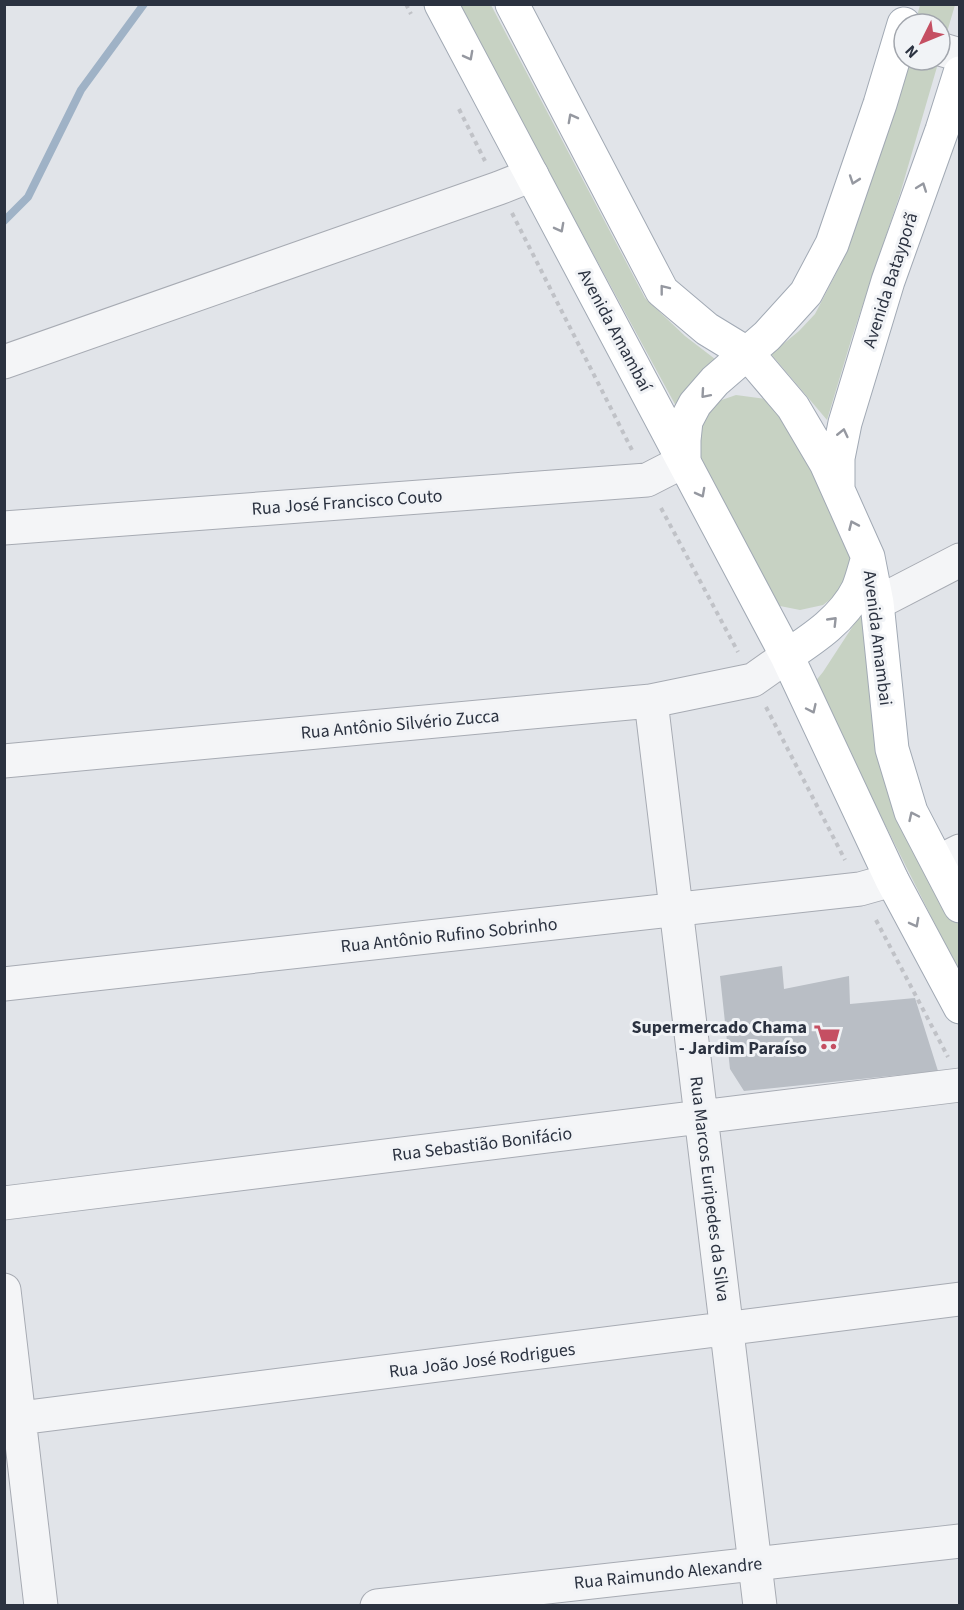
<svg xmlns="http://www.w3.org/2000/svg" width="964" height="1610" viewBox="0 0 964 1610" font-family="'Source Sans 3',sans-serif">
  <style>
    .green { fill: #c7d2c3 }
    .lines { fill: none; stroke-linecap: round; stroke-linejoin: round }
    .stream { stroke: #9fb2c6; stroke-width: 8 }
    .building { fill: #b9bec5 }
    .minor-casing { stroke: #a7abb3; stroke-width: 35 }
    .major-casing { stroke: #a1a9b4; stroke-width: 35 }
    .path { stroke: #c0c2c7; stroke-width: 4; stroke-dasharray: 4.5 4.5; stroke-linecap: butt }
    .minor { stroke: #f4f5f7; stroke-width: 33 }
    .major { stroke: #fff; stroke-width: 33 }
    .oneway { stroke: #9598a0 }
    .labels { text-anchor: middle; stroke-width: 6; stroke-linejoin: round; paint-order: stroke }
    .street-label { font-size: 18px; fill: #2b3240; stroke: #f1f3f6 }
    .poi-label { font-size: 18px; font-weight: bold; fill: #2b3240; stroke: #f1f3f6; text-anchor: end }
  </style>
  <rect width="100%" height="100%" fill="#e1e4e9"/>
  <path class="green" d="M458,5H491L645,298L685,336L715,359L677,408Z
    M920,5H955L940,56V24H915Z
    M904,60H939L900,194L852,337L827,420L771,354L799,331L815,314L840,266L855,225Z
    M736,395L765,399L790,423L853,562L840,592L823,605L800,610L775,605L692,446L713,403Z
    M864,609L871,711L887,787L959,926V972L814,683L823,672Z"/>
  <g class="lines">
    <path class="stream" d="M4,221L28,197L81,90L144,4"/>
  </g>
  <path class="building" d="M782,966L784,989L849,976L850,1004L915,998L938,1071L744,1091L730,1069L720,976Z"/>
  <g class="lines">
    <defs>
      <path id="minor" d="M940,49L960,55
        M4,362L499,188L532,175
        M4,528L647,480L684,461
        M877,603L960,560
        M651,701L760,1606
        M4,761L651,701L753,680L787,656
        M938,862L960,851
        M4,984L860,889L892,880
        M4,1203L960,1085
        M4,1290L41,1606
        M4,1420L960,1299
        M377,1606L960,1541"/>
      <path id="major" d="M441,4L787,656L892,880L960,1007
        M512,4L662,291L707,329L748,354L793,407L826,463L868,557L877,603L892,749L911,812L960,906
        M684,461V440L686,421L695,404L715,381L767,336L806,293L832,244L880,104L904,24
        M838,489V458L845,423L888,281L942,130L960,73
        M787,656C814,638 843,619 858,589C862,579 865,567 868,557"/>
    </defs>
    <use href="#minor" class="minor-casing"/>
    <use href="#major" class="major-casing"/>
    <path class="path" d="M406,4L411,14
      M459,109L485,161
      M512,213L632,450
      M661,508L738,652
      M766,707L845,860
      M876,920L948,1057"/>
    <use href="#minor" class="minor"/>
    <use href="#major" class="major"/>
  </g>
  <defs><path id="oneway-chevron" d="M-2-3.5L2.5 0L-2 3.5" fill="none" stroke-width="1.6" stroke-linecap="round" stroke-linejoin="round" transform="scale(1.5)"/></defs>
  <g class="oneway">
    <use href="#oneway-chevron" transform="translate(469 56) rotate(62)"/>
    <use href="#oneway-chevron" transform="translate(572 118) rotate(-118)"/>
    <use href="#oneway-chevron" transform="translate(854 180) rotate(109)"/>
    <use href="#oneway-chevron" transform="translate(922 187) rotate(-70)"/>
    <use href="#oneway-chevron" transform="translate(560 228) rotate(62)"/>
    <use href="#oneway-chevron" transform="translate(664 289) rotate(-128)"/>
    <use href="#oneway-chevron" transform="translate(705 394) rotate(131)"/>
    <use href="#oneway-chevron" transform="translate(843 433) rotate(-77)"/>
    <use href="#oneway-chevron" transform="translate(701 493) rotate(62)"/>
    <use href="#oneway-chevron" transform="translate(853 525) rotate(-114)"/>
    <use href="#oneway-chevron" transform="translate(833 621) rotate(-46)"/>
    <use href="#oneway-chevron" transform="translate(812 709) rotate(65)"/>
    <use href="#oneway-chevron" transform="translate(913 816) rotate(-115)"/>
    <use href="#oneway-chevron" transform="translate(915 923) rotate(62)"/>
  </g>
  <defs>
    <symbol id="supermarket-bare" viewBox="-9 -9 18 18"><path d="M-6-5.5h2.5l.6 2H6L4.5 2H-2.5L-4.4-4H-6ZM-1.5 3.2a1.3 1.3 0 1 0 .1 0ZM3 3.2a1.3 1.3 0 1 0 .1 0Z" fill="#c54f62" stroke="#f1f3f6" stroke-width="2.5" paint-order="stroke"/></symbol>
  </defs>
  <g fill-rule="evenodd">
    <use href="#supermarket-bare" x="808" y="1018" width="38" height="38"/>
  </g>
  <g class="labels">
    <g class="street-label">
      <text transform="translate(890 280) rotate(-72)" y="6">Avenida Batayporã</text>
      <text transform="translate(615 330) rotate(62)" y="6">Avenida Amambaí</text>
      <text transform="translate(347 502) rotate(-4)" y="6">Rua José Francisco Couto</text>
      <text transform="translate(878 638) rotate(83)" y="6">Avenida Amambai</text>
      <text transform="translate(400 724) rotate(-5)" y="6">Rua Antônio Silvério Zucca</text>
      <text transform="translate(449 935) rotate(-6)" y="6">Rua Antônio Rufino Sobrinho</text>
      <text transform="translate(482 1144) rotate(-7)" y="6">Rua Sebastião Bonifácio</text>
      <text transform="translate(710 1189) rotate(83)" y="6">Rua Marcos Euripedes da Silva</text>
      <text transform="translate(482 1360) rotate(-7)" y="6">Rua João José Rodrigues</text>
      <text transform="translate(668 1573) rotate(-6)" y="6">Rua Raimundo Alexandre</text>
    </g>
    <g class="poi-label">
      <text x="807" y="1033">Supermercado Chama<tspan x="807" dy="21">- Jardim Paraíso</tspan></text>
    </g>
  </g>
  <rect width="964" height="1610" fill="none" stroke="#2b3240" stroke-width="12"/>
  <g transform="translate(922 42) rotate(227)"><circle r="28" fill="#f1f3f6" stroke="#a2a6ad" stroke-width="1.5"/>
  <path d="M0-4.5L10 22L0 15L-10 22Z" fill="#c54f62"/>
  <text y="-9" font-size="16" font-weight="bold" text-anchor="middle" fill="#2b3240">N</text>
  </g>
</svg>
